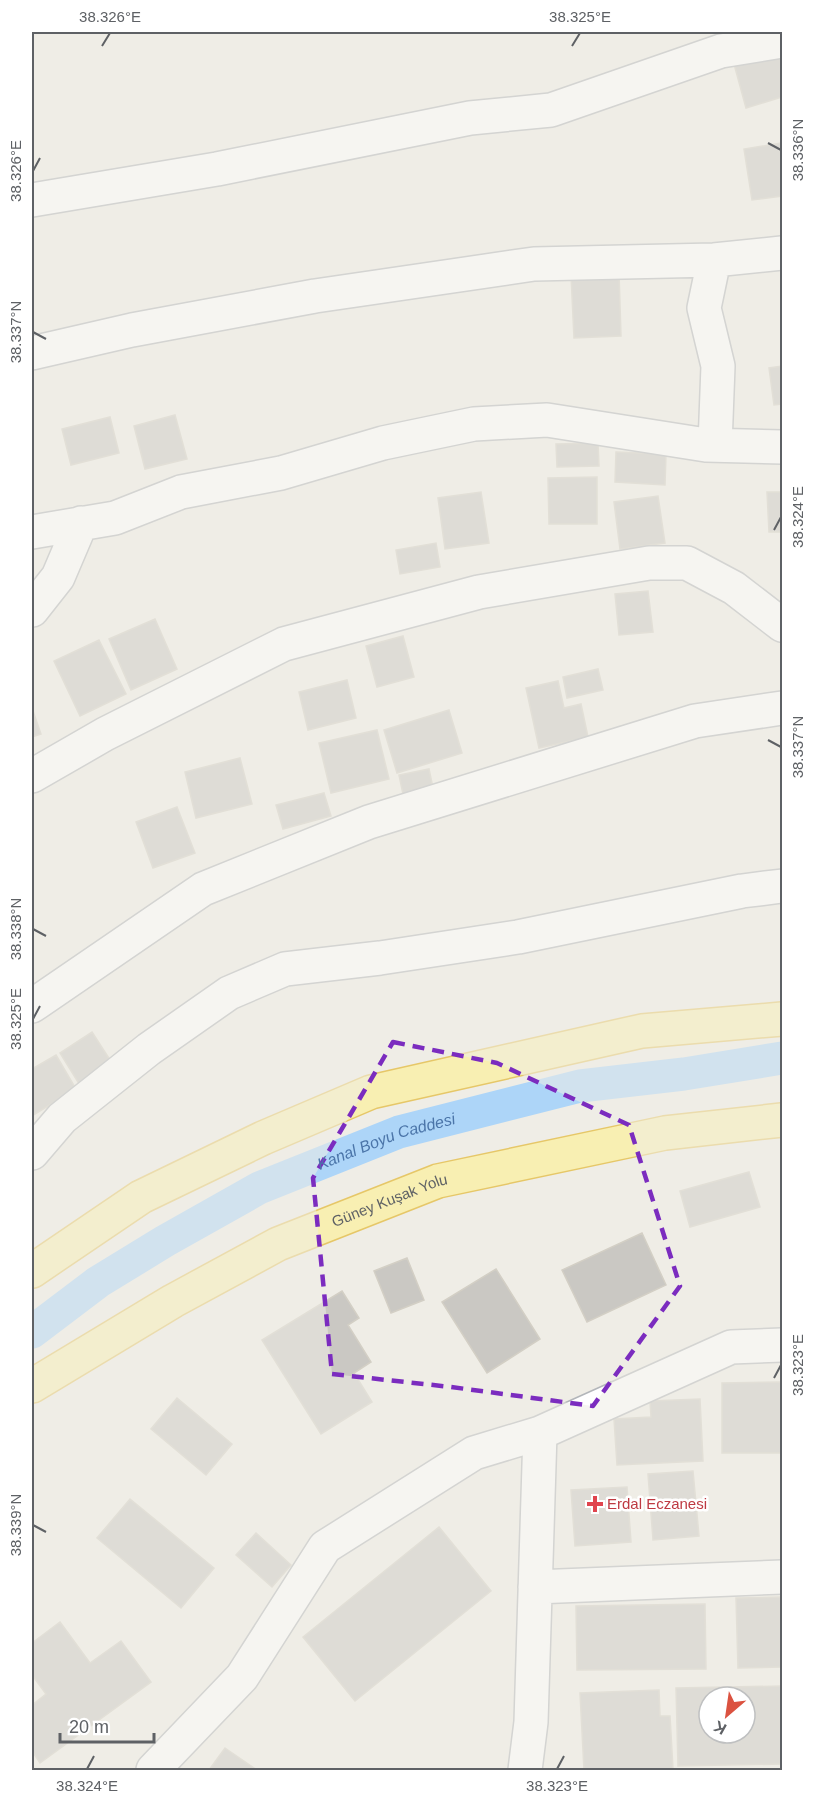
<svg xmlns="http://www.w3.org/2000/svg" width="814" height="1802" viewBox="0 0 814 1802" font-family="Helvetica,sans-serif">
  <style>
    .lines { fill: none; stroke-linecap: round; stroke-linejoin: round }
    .canal { stroke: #add5f8; stroke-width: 33 }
    .building { fill: #cac8c3; stroke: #d3cfc5; stroke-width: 1.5; fill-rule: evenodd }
    .minor-casing { stroke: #b3b6ba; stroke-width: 36 }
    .major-casing { stroke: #e6c768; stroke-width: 36 }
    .minor { stroke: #fff; stroke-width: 33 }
    .major { stroke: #f8efb2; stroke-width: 33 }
    .marked { fill: none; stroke: #7b2cbf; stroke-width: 4.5; stroke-dasharray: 12 8; stroke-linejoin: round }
    .ticks { fill: none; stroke: #5e6165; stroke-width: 2 }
    .health-dot { fill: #e0444e; stroke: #fff; stroke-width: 2 }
    .labels { text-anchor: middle; stroke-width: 5; stroke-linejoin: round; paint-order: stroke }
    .street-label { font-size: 15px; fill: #5e6165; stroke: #fff }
    .health-label { font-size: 15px; fill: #be3a42; stroke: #fff; text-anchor: start }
    .water-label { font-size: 16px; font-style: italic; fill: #4b75a9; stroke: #fff }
    .neatline { fill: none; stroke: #5e6165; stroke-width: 2 }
    .ticks-label { font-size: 15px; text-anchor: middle; fill: #5e6165 }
  </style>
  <rect width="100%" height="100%" fill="#efede6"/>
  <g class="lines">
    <path class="canal" id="s1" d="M32,1332L98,1282L165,1241L259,1188L399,1132L580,1086L684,1074L782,1058"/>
  </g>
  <path class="building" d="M782,51V97L746,108L734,64Z
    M782,143V196L752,200L744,149Z
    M619,273L621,336L574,338L571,275Z
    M782,366V404L774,405L769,368Z
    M175,415L187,459L145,469L134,426Z
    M110,417L119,453L71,465L62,429Z
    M598,443L599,466L557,467L556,444Z
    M616,452L666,454L665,485L615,482Z
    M597,477V524H549L548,478Z
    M481,492L489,543L445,549L438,498Z
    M767,492H782V532H769Z
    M658,496L665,543L620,549L614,502Z
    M436,543L440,567L400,574L396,550Z
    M648,591L653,632L619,635L615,594Z
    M155,619L177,669L131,690L109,639Z
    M403,636L414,677L377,687L366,646Z
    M99,640L126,694L80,716L54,661Z
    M598,669L603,690L567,698L563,677Z
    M347,680L356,718L308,730L299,692Z
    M558,681L564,708L581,704L588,737L539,748L526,688Z
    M32,708L41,734L32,737Z
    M449,710L462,753L397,773L384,730Z
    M377,730L389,779L331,793L319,743Z
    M240,758L252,804L196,818L185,772Z
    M429,769L433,788L403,794L399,775Z
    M324,793L331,816L283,829L276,805Z
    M177,807L195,853L153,868L136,822Z
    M92,1032L114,1066L81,1087L60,1053Z
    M56,1055L76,1089L32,1116V1069Z
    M749,1172L760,1207L690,1227L680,1191Z
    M642,1233L666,1285L587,1322L562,1270Z
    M407,1258L424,1300L391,1313L374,1271Z
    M496,1269L540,1339L487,1373L442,1302Z
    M342,1291L359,1318L348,1325L371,1362L354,1373L372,1402L321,1434L262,1340Z
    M782,1382V1453H722V1383Z
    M177,1398L232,1444L206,1475L151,1429Z
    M700,1399L703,1461L617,1465L614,1419L651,1417L650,1401Z
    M693,1471L699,1536L653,1540L648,1474Z
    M627,1487L631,1542L575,1546L571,1490Z
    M130,1499L214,1568L181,1608L97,1538Z
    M439,1527L491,1591L355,1701L303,1637Z
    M256,1533L291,1565L272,1587L236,1555Z
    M782,1597V1667L738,1668L736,1598Z
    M705,1604L706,1669L577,1670L576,1606Z
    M60,1622L90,1663L121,1641L151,1682L40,1763L32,1751V1705L46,1694L32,1675V1643Z
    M782,1686V1764L678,1766L676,1688ZM709,1697H745V1733H709Z
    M659,1690L660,1716H670L673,1769L584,1770L580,1693Z
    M225,1748L257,1770H209Z"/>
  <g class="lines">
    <defs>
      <path id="minor" d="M32,200L217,169L470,118L551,110L721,51L782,41
        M714,260L704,308L718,366L715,445
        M32,353L132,330L315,296L534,264L714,260L782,253
        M32,532L115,518L181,492L281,473L383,443L474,424L547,420L706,445L782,447
        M32,610L58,577L81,523
        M32,776L105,734L284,644L479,592L649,563H687L734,588L782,625
        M32,1006L203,889L369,822L695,721L782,708
        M32,1153L62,1118L149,1049L229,993L285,969L380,958L518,937L742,891L782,886
        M535,1587L782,1577
        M153,1770L242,1677L325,1547L474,1453L540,1433
        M525,1770L531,1722L540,1433L731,1347L782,1345"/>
      <g id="major">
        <path d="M32,1271L141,1197L263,1138L371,1092L642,1031L782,1019"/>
        <path id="s2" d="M32,1386L173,1301L278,1244L438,1181L665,1133L782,1120"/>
      </g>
    </defs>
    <use href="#minor" class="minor-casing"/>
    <use href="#major" class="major-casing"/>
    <use href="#minor" class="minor"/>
    <use href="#major" class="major"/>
  </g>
  <path d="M0 0H814V1802H0ZM393,1042L497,1063L629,1125L680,1286L593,1406L451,1387L332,1374L313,1178Z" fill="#efede6" fill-opacity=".55" fill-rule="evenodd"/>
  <path class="marked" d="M393,1042L497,1063L629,1125L680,1286L593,1406L451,1387L332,1374L313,1178Z"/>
  <path class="ticks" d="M102,46L110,33M572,46L580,33M768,143L781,150M33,171L40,158M33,332L46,339M774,530L781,517M768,740L781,747M33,929L46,936M33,1019L40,1006M774,1378L781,1365M33,1525L46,1532M87,1769L94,1756M557,1769L564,1756"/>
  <path class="health-dot" d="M592 1495h6v6h6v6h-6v6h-6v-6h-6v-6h6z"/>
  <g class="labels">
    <g class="street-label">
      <text dy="5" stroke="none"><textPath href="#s2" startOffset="404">Güney Kuşak Yolu</textPath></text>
    </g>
    <g class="health-label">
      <text x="607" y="1509">Erdal Eczanesi</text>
    </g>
    <g class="water-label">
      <text dy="6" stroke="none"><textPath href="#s1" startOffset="405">Kanal Boyu Caddesi</textPath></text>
    </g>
  </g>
  <rect width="814" height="1802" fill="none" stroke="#ffffff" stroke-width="66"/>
  <g transform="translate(727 1715) rotate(209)"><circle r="28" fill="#ffffff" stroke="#bfc0c1" stroke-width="1.5"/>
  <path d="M0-4.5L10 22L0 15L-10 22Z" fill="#db5240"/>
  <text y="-9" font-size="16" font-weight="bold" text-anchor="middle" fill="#5e6165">K</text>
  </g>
  <path d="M60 1733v9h94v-9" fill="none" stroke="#5e6165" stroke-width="3"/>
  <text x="69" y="1733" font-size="18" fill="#5e6165" stroke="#ffffff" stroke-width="4.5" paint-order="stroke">20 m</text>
  <rect x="33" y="33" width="748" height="1736" class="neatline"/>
  <g class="ticks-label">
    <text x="110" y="22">38.326°E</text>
    <text x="580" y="22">38.325°E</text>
    <text transform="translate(798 150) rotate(-90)" y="5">38.336°N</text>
    <text transform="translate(16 171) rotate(-90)" y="5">38.326°E</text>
    <text transform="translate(16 332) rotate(-90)" y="5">38.337°N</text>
    <text transform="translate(798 517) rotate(-90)" y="5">38.324°E</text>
    <text transform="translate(798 747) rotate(-90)" y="5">38.337°N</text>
    <text transform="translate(16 929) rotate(-90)" y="5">38.338°N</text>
    <text transform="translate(16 1019) rotate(-90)" y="5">38.325°E</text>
    <text transform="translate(798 1365) rotate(-90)" y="5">38.323°E</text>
    <text transform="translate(16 1525) rotate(-90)" y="5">38.339°N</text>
    <text x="87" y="1791">38.324°E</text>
    <text x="557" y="1791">38.323°E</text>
  </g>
</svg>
